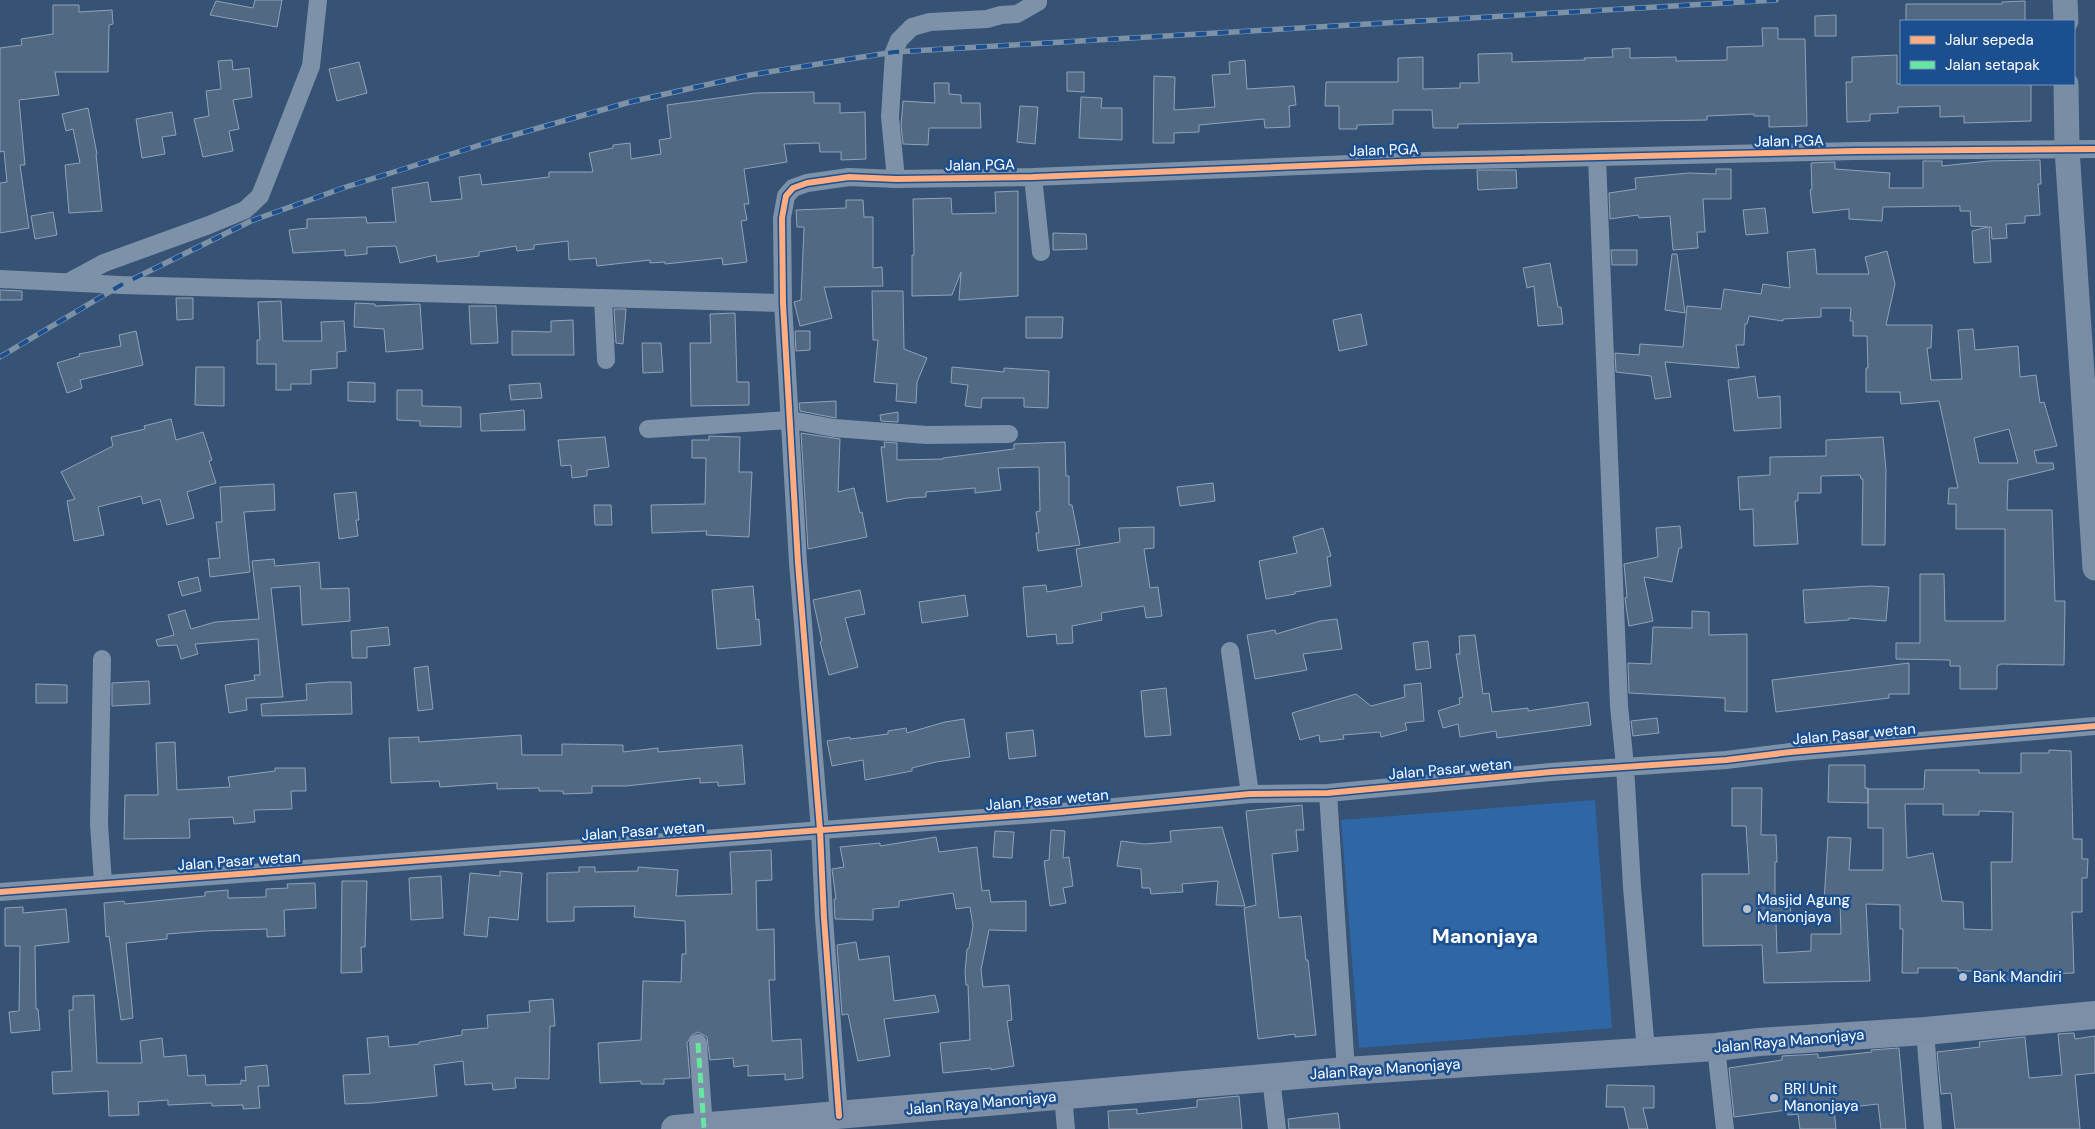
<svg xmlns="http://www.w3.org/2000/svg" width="2095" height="1129" viewBox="0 0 2095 1129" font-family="'DM Sans',sans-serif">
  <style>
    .green { fill: #2f66a5 }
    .building { fill: #526984; stroke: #92a2b6; fill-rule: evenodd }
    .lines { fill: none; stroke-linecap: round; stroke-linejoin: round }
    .minor { stroke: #7d92a8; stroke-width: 18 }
    .secondary { stroke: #798da4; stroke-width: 25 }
    .primary { stroke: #7d8ea7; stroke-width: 28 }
    .rail-casing { stroke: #7e92a7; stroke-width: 5.5 }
    .rail { stroke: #1b4f8f; stroke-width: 4; stroke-dasharray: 11; stroke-linecap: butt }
    .quiet { stroke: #66e7a1; stroke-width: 5; stroke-dasharray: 10 5; stroke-linecap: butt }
    .cycleway-casing { stroke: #1b4f8f; stroke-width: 9 }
    .cycleway { stroke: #ffac80; stroke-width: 6 }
    .poi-dot { fill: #b9c2ce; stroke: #1b4f8f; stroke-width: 2 }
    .labels { text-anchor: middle; stroke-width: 5; stroke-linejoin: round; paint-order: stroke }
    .street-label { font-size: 15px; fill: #fff; stroke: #1b4f8f }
    .poi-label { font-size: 15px; fill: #fff; stroke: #1b4f8f; text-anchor: start }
    .district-label { font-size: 20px; font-weight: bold; fill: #fff; stroke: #1b4f8f }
  </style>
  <rect width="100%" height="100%" fill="#365274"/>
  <path class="green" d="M1595,800L1612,1028L1359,1048L1341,820Z"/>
  <path class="building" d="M255,0H282L277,27L210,15L216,1L253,8Z
    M2025,1V21H1906V4H2002V2Z
    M53,5H79V12L112,10L113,24L109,25L108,72H55L59,95L19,100L25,165H20L29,228L0,233V183L7,182L4,151L0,152V48L22,45L21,39L53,34Z
    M1836,15V36H1815V16Z
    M1762,28H1778V39H1805L1807,126L1769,127V116H1754V114L1707,116V120L1458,124V128H1433L1432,110H1393V124L1357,125V129H1339V106H1325L1326,82H1398V58L1423,57V89L1460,88V83H1479L1478,54L1512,53V62L1585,60L1584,58L1613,57L1612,49L1630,48V58L1676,57V61L1727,60V47L1763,46Z
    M1897,55V84H2031V121L1964,123V116L1940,117V106L1898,107V113L1870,114V121L1847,122L1846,82H1852V57Z
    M232,60L233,70L249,68L252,97L233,100L239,129L229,131L233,151L203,157L194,119L209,116L206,91L221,89L218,61Z
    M1245,60L1247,89L1294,86L1296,105L1289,106L1290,127L1265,128L1264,119L1199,125V132L1174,133V143H1153L1154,76L1175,77L1174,110L1215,107L1212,75L1230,74L1229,62Z
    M359,62L367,93L337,101L329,69Z
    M1067,72H1084V92L1067,91Z
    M934,83H949V94L961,95V103H980L981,128H929L928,145L903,144L901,125L903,101L935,103Z
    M814,92V103H840V113L865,112L866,159L841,160V152H820L819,143L784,144L787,162L744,169L749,204H744L747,220L741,221L747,262L723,265L722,258L665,264V262L650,263V260L597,266L596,258L569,260L568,241L534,245V249L517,251L516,246L479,252V256L437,262L436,255L400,263L396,246L367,247V254L345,256V250L293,253L289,230L307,228V219L366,217L367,223L396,222L392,188L428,182L431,202L462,199L459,177L480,174L482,185L549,177V172H593L589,153L613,148V145L630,143L631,159L661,154L659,140L671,138L667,105L755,93Z
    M1081,97L1102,98L1101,108H1122V140L1079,138Z
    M1020,106L1038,107L1035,144L1017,142Z
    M88,108L97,154H96L102,211L69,213L65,165L80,163L73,129L66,131L62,114Z
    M172,112L176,135L162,137L165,154L142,158L136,119Z
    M2040,160L2041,184H2038L2040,215L2025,216V223L2006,224L2007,238L1992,239L1991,227H1989L1991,262L1974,263L1972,231L1988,227L1971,226L1970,211H1960V206L1883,207L1882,221L1849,219V209L1813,213L1810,190L1812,189L1811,163L1835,162V169L1890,173L1889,188H1923V161H1942V166L1989,161Z
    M1716,169H1731V199H1703L1705,232H1697L1698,248L1673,250L1670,216L1639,218L1638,215L1610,219L1609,193L1636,189L1635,178L1689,173L1716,174Z
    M1477,170H1516L1517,188L1478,190Z
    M1018,191V296L959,300L961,272L952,295L912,296V255H914L913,199L951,198L952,214L996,213L995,192Z
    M846,200H863L864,217H873V268L882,267L883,286L824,287L832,318L800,326L794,302L801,300L804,227H797L796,210L846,208Z
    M1765,208L1768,233L1746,235L1743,210Z
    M53,212L57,235L35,239L31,216Z
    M1053,233L1086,234L1087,249L1053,250Z
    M1815,249L1817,274H1869L1865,257L1887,251L1895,284L1886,325H1932L1931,348H1927L1931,380L1962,379L1958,330L1973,329L1975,350L2018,346L2020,377L2036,375L2040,403L2044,402L2057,446L2034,451L2037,463H2053L2054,469L2008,480L2007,510H2052L2055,601H2065L2064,665L2001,664L1997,666V689H1960V666H1950V660L1896,659V643H1920V574H1944L1945,621H2005V529H1956V504H1948L1949,488H1958L1939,401L1901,404L1900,392H1866V368H1868L1867,336H1853V321H1850L1851,308H1821V317L1783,319V321L1749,316L1747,324H1745L1744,345H1736L1739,368L1665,362L1671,397L1655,399L1651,376L1616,372L1615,353L1639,355L1640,344L1683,347L1687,306L1721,309L1724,289L1761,294L1763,284L1790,288L1787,252ZM2009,429L2018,463H1979L1974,438Z
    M1611,250H1637V265H1612Z
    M1672,254H1677L1685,313L1665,310Z
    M1550,263L1558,307H1561L1563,324L1538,326L1534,286L1527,288L1523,268Z
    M0,290L22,291V300H0Z
    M872,291H903L904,349L927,358L917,382L916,403L896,401L897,384L874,382L878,340H873Z
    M176,298H193V319L177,320Z
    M281,301L283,341H322L321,322L344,321L346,351L337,352V368L311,370V384H291V390H276V364H257V340H260L258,302Z
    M355,303L375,304V306L420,304L423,349L386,352L384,329L354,327Z
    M469,306H496L498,343L471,344Z
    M614,309H626L623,344L616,343Z
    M735,313L737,382H749V405L691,406L690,343H711L710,314Z
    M1361,314L1367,345L1339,351L1333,320Z
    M1026,317H1063L1062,338H1026Z
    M573,320L574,355H512V331L551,332V321Z
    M136,331L143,365L80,380L82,388L67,393L57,363L80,356L79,354L121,346L119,335Z
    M795,331H810V350L796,351Z
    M642,343H661L663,372L643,373Z
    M196,367H224V406L195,405Z
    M952,367L1004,372V368L1049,371L1048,408L1024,407V398H982L981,408L965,406L968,385L951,383Z
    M1755,376L1758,398L1780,396L1781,428L1734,431L1728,380Z
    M348,382L375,383V402L348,401Z
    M540,383L542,398L511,400L509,385Z
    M397,390H422V406L461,407V427L420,426V421L397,420Z
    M836,401V418L800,411L799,403Z
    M524,410L525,430L481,431L480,414Z
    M898,412V422L881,421L880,415Z
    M171,419L176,440L203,432L212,460L209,461L216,483L187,492L194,518L167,525L160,499L143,504L141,496L98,507L104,535L74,541L67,501L75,499L61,472L113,446L111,437L145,429L144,426Z
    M801,433L840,439L838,492L854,488L860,513L862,512L867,537L808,549Z
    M709,436L740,437L739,472H752L749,537L706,535L707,531L652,533L651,505L705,504L706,458H692V440H709Z
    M605,437L609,467L587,470V476L572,478L571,465L561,466L558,440Z
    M1883,437L1886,470L1885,545H1862L1863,479H1861L1860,475L1821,476V493H1798V501H1795L1798,544L1754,546L1753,509L1740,510L1738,477L1770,475V457L1826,456V440Z
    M884,442L897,443V460L943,459V458L1014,449V444L1065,442L1066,476H1069V505H1072L1080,545L1038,551L1036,533H1039L1036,512L1040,511L1039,467L998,468L1001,490L975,493V488L926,492V497L907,498L887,502L881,447H885Z
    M1213,483L1215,501L1180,506L1177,487Z
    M274,484L275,510L244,512L250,572L210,577L208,559L220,558L216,522H222L220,487Z
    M356,492L359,520H356L358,536L339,539L334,494Z
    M594,505H611L612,525H595Z
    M1680,526L1682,548H1679L1672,582L1644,577L1653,621L1629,626L1626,606L1625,598L1627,597L1624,564L1658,557L1656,528Z
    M1154,527V548L1144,549L1150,588L1158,587L1162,616L1146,618L1144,606L1101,613L1102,620L1072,626L1073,643L1057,644L1056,634L1027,637L1023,587L1046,585L1047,592L1082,586L1076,549L1120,542L1119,528Z
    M1323,528L1331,556L1327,557L1331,586L1295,592V594L1266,599L1259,561L1297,553L1293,537Z
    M274,559L275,566L319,562L321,589L349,588L350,621L302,625L300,586L271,588L283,697L246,698L247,710L229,713L225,685L255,680L254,675H260L258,639L195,644L198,654L181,659L177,645L158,646L156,640L174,635L168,615L185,610L191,629L215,622L259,619L252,561Z
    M198,577L201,591L182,596L178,582Z
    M753,586L756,620L759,619L761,645L717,649L712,590Z
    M1870,586L1889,587L1886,621L1849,618V620L1805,623L1803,590Z
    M860,590L865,614L845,618L858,667L829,675L820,642L822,641L813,600Z
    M965,595L968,616L922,623L919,602Z
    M1692,611L1709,612V635L1747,634V712L1725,711V698L1629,693L1628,663L1651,664L1653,627L1692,628Z
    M1337,619L1342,649L1303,654L1307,670L1255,679L1247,635L1275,630L1276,634L1320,621Z
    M388,627L390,645L367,647V658H352L351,631Z
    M1475,635L1483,694L1489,693L1492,712L1528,708V711L1588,702L1591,725L1497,738L1496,731L1460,737L1458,724L1443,728L1438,711L1460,704L1459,698L1463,697L1456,654H1460L1459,636Z
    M1428,641L1431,668L1416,670L1413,643Z
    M1909,663V694H1889V698L1776,712L1772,680Z
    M428,666L433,709L418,711L414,668Z
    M149,681L150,704L112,706V683Z
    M330,682H351L352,714L262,716L261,704L307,700L306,684Z
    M1421,683L1424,721L1405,723L1407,730L1381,737L1380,732L1343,735L1344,739L1320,742L1319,735L1300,740L1292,713L1356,694L1371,706L1405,697L1404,685Z
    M36,684L67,685V703H36Z
    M1166,688L1171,735L1145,737L1141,691Z
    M1657,718L1659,733L1633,736L1631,721Z
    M964,719L970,757L936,762L912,768V771L865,780L863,760L832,766L827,741L850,737V739L888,734V731L906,728L907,733L945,722Z
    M1033,730L1036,756L1009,759L1006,733Z
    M521,735L522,755H562V744L623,745V752L658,748V752L742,745L745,784L718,786V782L700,783V778L626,786H592V793L563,794V791H539V788L497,789V783L440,787L439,781L391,783L389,738L419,737V742Z
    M175,742L177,790L230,787L228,777L275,771V768H305L306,791H291L292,809L254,810L255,822L234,824L233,817L189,819L190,838L124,839L125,795H158L156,743Z
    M2049,750L2071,751L2073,839H2082V859H2088L2087,878H2082V912H2072L2074,973L2012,975V980H1994V971H1958V968H1918V973H1902L1903,929H1900V905L1866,904L1870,981L1764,983L1762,945L1703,946L1702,874H1749L1746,826H1732V788H1762L1761,835H1776L1777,862H1775V897H1790L1791,920L1776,921L1777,953L1811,951V934H1841L1840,903L1824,902L1828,837L1851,838L1849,870H1883V828H1868V789H1924L1925,770H1979V773H2021V753H2049ZM1905,804H1943V815H1979V811L2013,812L2012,862H1991L1992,930L1964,929L1963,902L1942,901L1933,853L1907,858Z
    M1829,765H1865V788H1868V803L1828,802Z
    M1302,805L1304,830H1296L1298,851L1272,854L1279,918L1301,916L1306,960H1308L1316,1035L1295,1037V1034L1258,1039L1244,908L1256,905L1246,811Z
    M1222,827L1245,906L1216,905L1218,881L1182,884L1183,892L1151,894L1150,888H1142L1141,869L1117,866L1121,841L1144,844L1171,842L1170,831Z
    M1051,830L1065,831L1063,858L1069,857L1073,886L1063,888L1066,903L1050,906L1044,861L1049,860Z
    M995,831L1014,832L1012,858L993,857Z
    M936,837L939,852L977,847L982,891L989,890L991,902L1026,901V931L989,930L981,970L983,987L1009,985L1012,1020L1007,1021L1014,1066L991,1070V1068L943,1073L940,1043L970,1040L968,985H966L965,972L967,949L969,948L973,926L970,907L956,909L953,893L899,901V907L873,909V920L835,919L834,899H836L832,869L844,867L840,847L880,843V846Z
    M771,850L772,880L756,881L757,930L774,929L775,980H769L772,1041L801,1039L803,1078L785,1080V1074L748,1076V1065L734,1067L733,1058L710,1060L707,1037L698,1032L692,1035L687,1043L690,1078L664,1079V1084H641V1081L600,1083L598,1043L641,1040L643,981L681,982L682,954H686L685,921L634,917L635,906L574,907V921L547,922V873L579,872V867H595V872L638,871V867L678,870L676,896L732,894L730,852Z
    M500,871L522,873L518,920L489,917L487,937L464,935L470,873L500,876Z
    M441,876L443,918L411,920L409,878Z
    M342,881H367L365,947H361L362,972L341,973Z
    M315,883L316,908L284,910L285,936L267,937V929L205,931L167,934V939L126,943L133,1018L121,1020L109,936L106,937L104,903L124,901L125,904L205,896V892L228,890V898L266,897V889L288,888L287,884Z
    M23,907V913L66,909L69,942L35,946L36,1009H38L40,1030L11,1033L9,1012L19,1011L20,946H5V908Z
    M856,942L859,960L889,956L894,1001L935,995L939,1012L884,1019L890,1056L858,1061L848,1014L842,1015L837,945Z
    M94,995L97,1063H142L140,1041L162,1038L164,1057L186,1055L188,1076L205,1075L206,1085L241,1084V1080L246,1081L245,1067L267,1065L269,1086H258L260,1108L243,1109V1105L212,1106V1103L168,1105V1100L138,1102L139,1115L109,1116L108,1091L53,1094L52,1072L72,1071L69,1010H73V996Z
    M553,999L555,1026H550L549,1079L515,1078L516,1088L493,1090L492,1083L465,1085L463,1061L434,1065L437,1096L372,1103L345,1104L343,1075L370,1074L367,1038L388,1036L389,1047L419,1044V1042L462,1035V1030L488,1028L487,1015L530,1012L529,1001Z
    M2074,1033L2075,1039L2095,1036V1073L2075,1075L2080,1129H1955L1951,1093L1941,1094L1937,1052L1980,1047L1979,1042L2025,1037L2029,1078L2062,1075L2058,1034Z
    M1899,1048L1906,1129H1881L1878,1104L1834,1109L1836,1129H1800L1798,1114L1788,1115L1787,1110L1734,1117L1729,1068L1782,1060V1056L1818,1054V1058L1872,1052L1871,1050Z
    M1607,1085L1654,1086V1108H1643L1648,1129H1629L1624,1107H1606Z
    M1239,1096L1242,1129H1109L1108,1111L1137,1109V1114L1197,1107V1100Z
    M1338,1113L1340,1129H1289L1288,1119Z"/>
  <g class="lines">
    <path class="minor" d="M1597,158L1619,706L1625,766L1632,887L1646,1051
      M1033,177L1041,252
      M896,179L890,117L894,52L899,40L912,27L930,22L987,19L1001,15L1017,14L1038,2V0
      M0,279L121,285L783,303
      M69,282L104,263L209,225L245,210L260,196L311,66L318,0
      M603,299L606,360
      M648,429L791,420L834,428L927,435L1009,434
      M1230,651L1250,794
      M102,659L99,824L103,883
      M1328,793L1346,1071
      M0,892L1062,812L1250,794L1328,793L1551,772L1726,760L1791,752L2095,726
      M1925,1031L1933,1129
      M698,1043L704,1128
      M1716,1047L1725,1129
      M1271,1078L1277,1129
      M1063,1096L1066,1129
      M839,1116L824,918L820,830L798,563L783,303L782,218L786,196L793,188L807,183L849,177L896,179L1033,177L1425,161L1856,151L2095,149"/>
    <path class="secondary" d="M2065,0L2066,21
      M2066,84L2067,149L2095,568"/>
    <path class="primary" d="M675,1129L1346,1071L1716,1047L1759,1042L1925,1031L2095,1015"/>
    <defs>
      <path id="rail" d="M0,357L121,285L251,221L346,187L496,140L630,102L750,75L894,52L1776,0"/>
    </defs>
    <use href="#rail" class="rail-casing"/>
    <use href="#rail" class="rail"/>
    <path class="quiet" d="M698,1043L704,1128"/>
    <defs>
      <path id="cycleway" d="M0,892L1062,812L1250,794L1328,793L1551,772L1726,760L1791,752L2095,726
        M839,1116L824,918L820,830L798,563L783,303L782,218L786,196L793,188L807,183L849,177L896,179L1033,177L1425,161L1856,151L2095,149"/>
    </defs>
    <use href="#cycleway" class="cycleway-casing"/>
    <use href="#cycleway" class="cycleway"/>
  </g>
  <g class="poi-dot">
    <circle cx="1747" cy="909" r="5"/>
    <circle cx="1963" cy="977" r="5"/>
    <circle cx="1774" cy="1098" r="5"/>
  </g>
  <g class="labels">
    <g class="street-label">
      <text transform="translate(1789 141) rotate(-1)" y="5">Jalan PGA</text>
      <text transform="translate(1384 150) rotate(-2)" y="5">Jalan PGA</text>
      <text transform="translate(980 165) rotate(-1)" y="5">Jalan PGA</text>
      <text transform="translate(1854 734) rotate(-5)" y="5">Jalan Pasar wetan</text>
      <text transform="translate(1450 769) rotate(-5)" y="5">Jalan Pasar wetan</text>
      <text transform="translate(1047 800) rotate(-5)" y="5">Jalan Pasar wetan</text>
      <text transform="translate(643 831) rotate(-4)" y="5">Jalan Pasar wetan</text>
      <text transform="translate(239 861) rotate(-4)" y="5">Jalan Pasar wetan</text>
      <text transform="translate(1789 1041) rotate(-5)" y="5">Jalan Raya Manonjaya</text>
      <text transform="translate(1385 1069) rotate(-4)" y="5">Jalan Raya Manonjaya</text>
      <text transform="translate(981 1103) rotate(-5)" y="5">Jalan Raya Manonjaya</text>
    </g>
    <g class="poi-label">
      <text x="1757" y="905">Masjid Agung<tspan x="1757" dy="17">Manonjaya</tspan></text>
      <text x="1973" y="982">Bank Mandiri</text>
      <text x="1784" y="1094">BRI Unit<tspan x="1784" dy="17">Manonjaya</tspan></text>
    </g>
    <g class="district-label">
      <text x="1485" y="943">Manonjaya</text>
    </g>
  </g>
  <rect x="1900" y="20" width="175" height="65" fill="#1b4f8f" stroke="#7695bc"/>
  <rect x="1910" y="36" width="25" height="8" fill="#ffac80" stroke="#7695bc"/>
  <text x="1945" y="45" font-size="15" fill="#ffffff">Jalur sepeda</text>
  <rect x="1910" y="61" width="25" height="8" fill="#66e7a1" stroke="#7695bc"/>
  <text x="1945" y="70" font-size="15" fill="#ffffff">Jalan setapak</text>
</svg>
